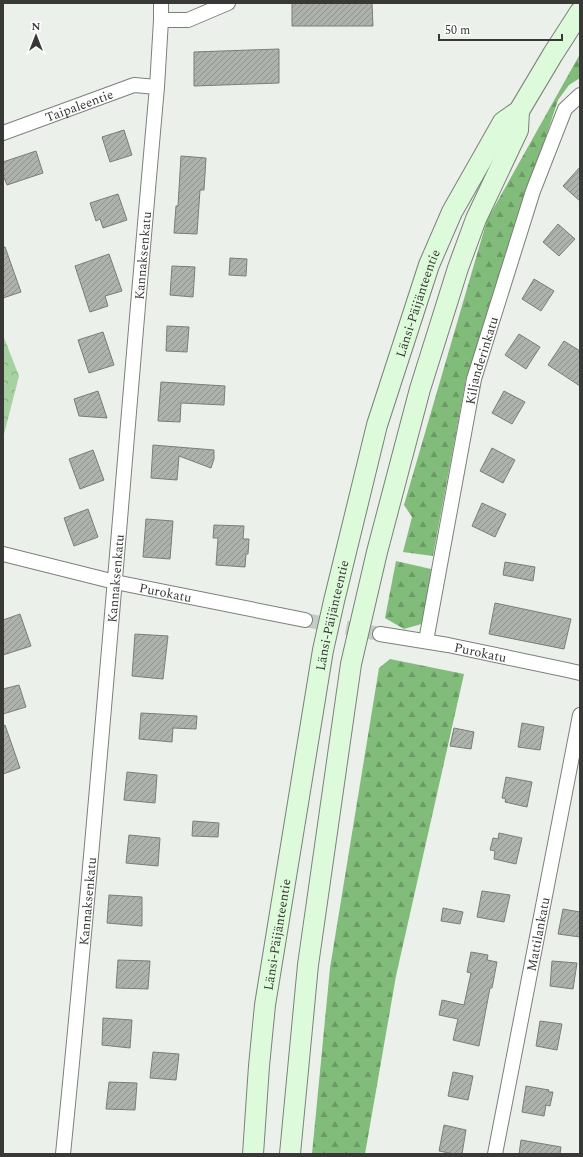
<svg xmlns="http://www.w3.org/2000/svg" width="583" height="1157" viewBox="0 0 583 1157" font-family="Spectral,serif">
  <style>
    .forest { fill: url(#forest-firs) }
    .park { fill: url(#park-crowns) }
    .building { fill: url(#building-hatch); stroke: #7a7e79 }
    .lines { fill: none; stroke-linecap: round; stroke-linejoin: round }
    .street-tunnel { stroke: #c7cbc7; stroke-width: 14; stroke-dasharray: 14 7; stroke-linecap: butt }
    .street-casing { stroke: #7b807b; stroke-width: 16 }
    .secondary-casing { stroke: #7b807b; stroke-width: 22 }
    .street { stroke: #fff; stroke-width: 14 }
    .secondary { stroke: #ddfada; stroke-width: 20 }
    .labels { text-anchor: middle; stroke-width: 3.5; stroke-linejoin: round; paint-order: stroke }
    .street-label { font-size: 13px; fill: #383937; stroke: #fff }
  </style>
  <defs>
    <pattern id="forest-firs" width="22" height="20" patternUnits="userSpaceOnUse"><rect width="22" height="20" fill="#81bc7a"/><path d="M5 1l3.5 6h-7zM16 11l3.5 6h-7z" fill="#6b9a65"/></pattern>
    <pattern id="park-crowns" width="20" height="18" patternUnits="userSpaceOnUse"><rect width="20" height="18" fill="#a6d2a1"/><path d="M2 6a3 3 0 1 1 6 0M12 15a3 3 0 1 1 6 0" fill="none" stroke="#88ab84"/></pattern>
    <pattern id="building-hatch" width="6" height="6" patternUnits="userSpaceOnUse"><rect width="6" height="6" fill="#aeb2ad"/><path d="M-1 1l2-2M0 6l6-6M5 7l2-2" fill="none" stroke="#8f928e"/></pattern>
  </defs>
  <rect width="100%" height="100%" fill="#ebf0eb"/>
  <path class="forest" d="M580,54V78L569,85L558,100L466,379L433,556L403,552L412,517L404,505L487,220Z
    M396,561L431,569L425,623L404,629L385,618Z
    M390,659L464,674L396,976L365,1154H312L330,968L379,668Z"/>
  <path class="park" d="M3,335L19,376L3,438Z"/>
  <path class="building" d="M292,3H372L373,26H292Z
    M279,49V83L194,86V52Z
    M124,130L132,155L110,162L102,137Z
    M36,151L43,173L7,185L3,175V162Z
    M181,156L206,158L204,190H200L197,234L174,233L176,206H178Z
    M580,167V201L563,186Z
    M118,194L127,220L103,228L100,219L96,221L90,203Z
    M558,224L575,239L559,256L543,242Z
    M3,247H5L21,292L3,298Z
    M109,254L122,291L105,296L108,306L90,312L75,266Z
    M230,258L247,259L246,276L229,275Z
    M172,266L195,267L193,297L170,295Z
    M534,279L554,291L541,311L522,299Z
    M167,326L189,327L187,352L166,351Z
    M103,332L114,365L89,373L78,340Z
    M519,334L540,347L526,369L505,355Z
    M564,341L580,351V386L548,365Z
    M161,382L225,386L224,405L181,403L180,422L158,421Z
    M98,391L107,418L79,416L74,399Z
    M504,391L525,402L512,424L492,413Z
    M153,445L214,450V459L211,468L179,456L177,480L151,478Z
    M492,448L515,460L503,483L480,471Z
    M93,450L104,480L80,489L69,459Z
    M482,503L506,514L495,537L472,526Z
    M88,509L98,537L74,546L64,518Z
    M146,519L173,521L170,559L143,557Z
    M214,525L244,526L243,539H249L248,554H246L245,567L216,565L218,538H213Z
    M505,562L535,567L533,581L503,575Z
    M495,603L571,619L564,649L489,634Z
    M20,614L31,646L3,655V620Z
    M135,634L168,636L163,679L132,676Z
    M19,685L26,707L3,714V689Z
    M141,713L197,716L196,729L173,728L172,742L139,739Z
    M522,723L544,727L540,750L518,747Z
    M5,725L20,768L3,774V726Z
    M454,728L474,732L471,749L450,746Z
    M127,772L157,775L155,803L124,800Z
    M506,777L532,782L527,807L505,802L506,799L502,798Z
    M193,821L219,823L218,837L192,836Z
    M499,833L522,838L516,864L494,859L495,851L490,850L493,838L498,839Z
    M129,835L160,838L158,866L126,863Z
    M482,891L510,895L504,922L477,917Z
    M109,895L142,897V926L107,923Z
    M443,908L463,912L460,924L441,921Z
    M563,909L580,912V937L558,934Z
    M471,952L488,955L487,960L497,962L492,988H490L479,1046L453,1040L458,1019L439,1015L442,1000L464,1005L471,973L467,972Z
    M118,960L150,961L148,989L116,988Z
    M552,961L577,963L573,989L550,986Z
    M103,1018L132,1020L130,1048L102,1045Z
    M540,1021L562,1024L557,1050L536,1046Z
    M153,1052L179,1054L176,1080L150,1078Z
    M453,1072L473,1076L468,1100L448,1096Z
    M109,1082L137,1083L135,1110L106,1109Z
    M526,1086L549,1090L548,1092H553L550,1106L546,1105L544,1116L522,1112Z
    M444,1125L466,1130L462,1154H454L439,1151Z
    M521,1140L561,1147L560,1154H519Z"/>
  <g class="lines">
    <path class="street-tunnel" d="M305,620L380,634"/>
    <defs>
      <g id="street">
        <path d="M161,20H188L228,3"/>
        <path id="s1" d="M3,133L134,85L157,87"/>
        <path id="s2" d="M3,554L115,582L305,620"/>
        <path id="s3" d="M380,634L448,645L567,670L580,673"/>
        <path id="s4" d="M426,641L474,379L533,191L565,109L580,95"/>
        <path id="s5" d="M63,1154C99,799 125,443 157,87L161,20V3"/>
        <path id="s6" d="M495,1154L580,715"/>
      </g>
      <g id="secondary">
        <path id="s7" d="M253,1154L259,1066L265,1005L323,650L334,601L377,425L429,265L452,212L503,122L519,111L553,54L580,12"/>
        <path d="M290,1154L308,965L351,664L377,552L420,389L458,268L476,219L518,130L519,111"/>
      </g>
    </defs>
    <use href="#street" class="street-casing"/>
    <use href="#secondary" class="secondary-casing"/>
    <use href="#street" class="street"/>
    <use href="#secondary" class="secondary"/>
  </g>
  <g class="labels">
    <g class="street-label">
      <text dy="5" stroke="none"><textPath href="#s1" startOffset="81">Taipaleentie</textPath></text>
      <text dy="5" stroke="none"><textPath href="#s5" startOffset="902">Kannaksenkatu</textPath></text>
      <text dy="5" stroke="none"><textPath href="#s7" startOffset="869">Länsi-Päijänteentie</textPath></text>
      <text dy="5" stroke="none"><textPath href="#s4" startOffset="286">Kiljanderinkatu</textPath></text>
      <text dy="5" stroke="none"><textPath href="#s5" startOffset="578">Kannaksenkatu</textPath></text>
      <text dy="5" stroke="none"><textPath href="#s2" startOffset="167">Purokatu</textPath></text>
      <text dy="5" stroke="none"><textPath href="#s7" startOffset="545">Länsi-Päijänteentie</textPath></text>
      <text dy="5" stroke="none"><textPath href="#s3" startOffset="102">Purokatu</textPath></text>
      <text dy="5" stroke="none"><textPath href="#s5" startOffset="254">Kannaksenkatu</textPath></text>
      <text dy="5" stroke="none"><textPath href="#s6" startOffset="224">Mattilankatu</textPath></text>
      <text dy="5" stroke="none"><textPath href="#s7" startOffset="221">Länsi-Päijänteentie</textPath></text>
    </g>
  </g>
  <rect width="583" height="1157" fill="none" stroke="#383937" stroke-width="8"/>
  <g transform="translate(36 36)" stroke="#ffffff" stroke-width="3" paint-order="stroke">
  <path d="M0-3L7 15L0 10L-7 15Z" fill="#383937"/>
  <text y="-6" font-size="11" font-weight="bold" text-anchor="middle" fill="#383937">N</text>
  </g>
  <path d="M439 34v6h123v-6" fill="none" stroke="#383937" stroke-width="2"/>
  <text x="445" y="34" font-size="12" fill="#383937" stroke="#ffffff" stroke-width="3" paint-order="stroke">50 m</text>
</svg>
